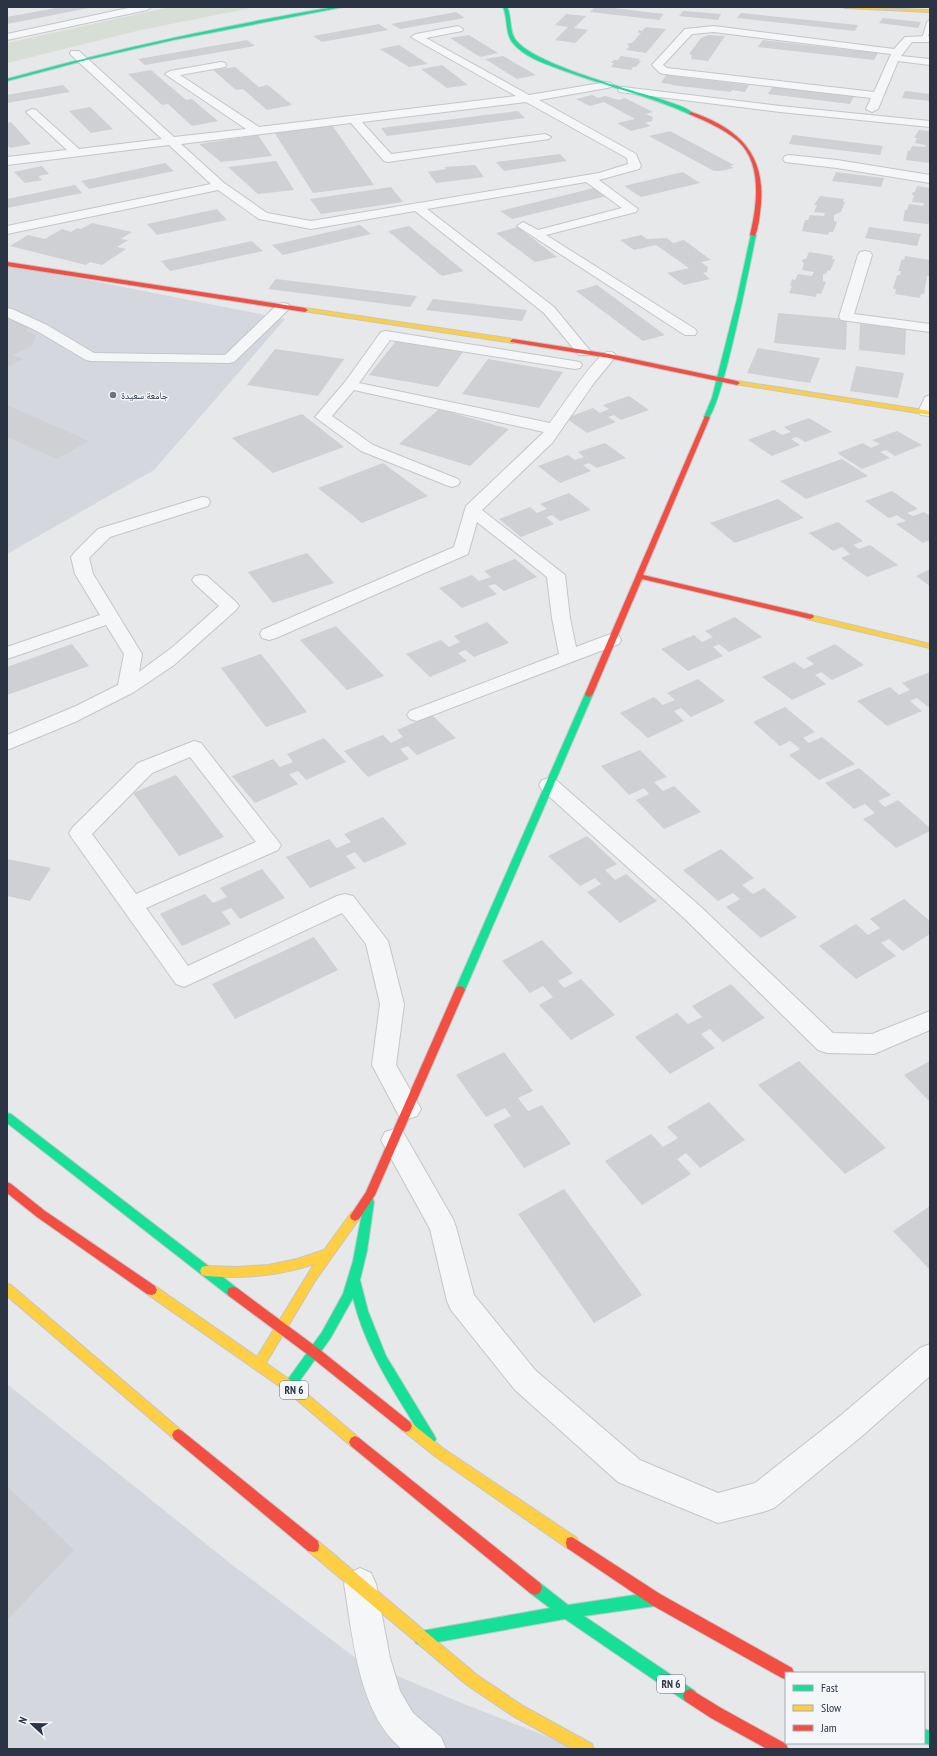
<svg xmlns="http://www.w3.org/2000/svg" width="937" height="1756" viewBox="0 0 937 1756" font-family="'PT Sans Narrow','Noto Naskh Arabic',sans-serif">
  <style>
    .built { fill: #d4d7dd }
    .green { fill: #d6ded6 }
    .building { fill: #ced0d3 }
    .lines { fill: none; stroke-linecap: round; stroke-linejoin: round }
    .lane-casing { stroke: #c4c6c8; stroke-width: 2 }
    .street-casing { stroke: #c4c6c8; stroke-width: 2 }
    .fast-casing { stroke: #c4c6c8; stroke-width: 2 }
    .slow-casing { stroke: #c4c6c8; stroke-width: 2 }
    .jam-casing { stroke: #c4c6c8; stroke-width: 2 }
    .lane { fill: #f5f6f7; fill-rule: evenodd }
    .street { fill: #f5f6f7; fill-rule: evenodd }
    .fast { fill: #16e098; fill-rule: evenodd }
    .slow { fill: #ffcf43; fill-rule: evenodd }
    .jam { fill: #f24e42; fill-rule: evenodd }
    .poi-dot { fill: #6c737f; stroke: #f4f6f9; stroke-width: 1.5 }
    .labels { text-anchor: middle; stroke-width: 3; stroke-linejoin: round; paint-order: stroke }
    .far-poi-label { font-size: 10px; fill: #2b3445; stroke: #f4f6f9; text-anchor: start }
    .shield { fill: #f4f6f9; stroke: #676e7b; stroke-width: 1 }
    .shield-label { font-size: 11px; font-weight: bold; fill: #2b3445 }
  </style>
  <rect width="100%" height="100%" fill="#e6e8ea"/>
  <path class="built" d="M7,264L285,319L154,470L7,554Z
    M7,1384L231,1564L357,1659L464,1704L579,1749H7Z"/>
  <path class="green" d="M170,7H256L141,30L7,63V43Z"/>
  <path class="building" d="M61,7L89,8L7,24V17Z
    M595,7H605L664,14L659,20L590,12Z
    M683,11L721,14L718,20L679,16Z
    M456,12L465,18L400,29L391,24Z
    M741,13L858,25L855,31L737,18Z
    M566,14L586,16L574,28L588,30L575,43L555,40L568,27L555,25Z
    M883,18L921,22L918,28L879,23Z
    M379,24L388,30L322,42L313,36Z
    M646,27L666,29L646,53L626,50L630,46L627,45L629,43H632L641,33H638L639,30L642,31Z
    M469,35L498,53L480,57L450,38Z
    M709,35L725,36L708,61L691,59L692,55L689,54L701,38Z
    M247,40L255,46L145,65L138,59Z
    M763,40L878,53L874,60L758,47Z
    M399,45L428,64L409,67L380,49Z
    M503,56L536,75L517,79L485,59Z
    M621,56L640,59L638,60L641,61L636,67H633L631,70L611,67L614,63H611L614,60H618Z
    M442,65L468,85L447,88L421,69Z
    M235,67L259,87L268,85L292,105L267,110L243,89L236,90L213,70Z
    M151,70L186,100L192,99L218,121L192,126L168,104L162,105L128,74Z
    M666,75L749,85L745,92L732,90L731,92L671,85L672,84L661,83Z
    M63,85L70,92L7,103V95Z
    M773,86L854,96L850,104L768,94Z
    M905,91L930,94V101L902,98Z
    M592,95L598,98L605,96L619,100L625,98L653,112L646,114L653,117L652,121L645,123L651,126L631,131L617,123L635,119L604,102L590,106L576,99Z
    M90,107L113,129L91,133L69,111Z
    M518,111L525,118L387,136L381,128Z
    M11,122L31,144L10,148L7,145V123Z
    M332,125L374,185L313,193L274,132Z
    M919,130L930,131V163L906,160L908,150L910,151L912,146L925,147L926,145L915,143L917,138H914Z
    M670,131L734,165L730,166L734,168L720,171H714L649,136Z
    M258,135L272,156L221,162L199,144Z
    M793,135L883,146L880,155L789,144Z
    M560,154L567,161L504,171L496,162Z
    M276,161L294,190L258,194L228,167Z
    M165,163L174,171L89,189L81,181Z
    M475,165L484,177L436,183L428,172L446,169L444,167Z
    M42,166L49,174L38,176L42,180L25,183L14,172Z
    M683,172L700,183L641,197L624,186Z
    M836,172L884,178L881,187L832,181Z
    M75,185L82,193L7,208V199Z
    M917,186L930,188V221L928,224L903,221L905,210H907L909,204L923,206L924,203L912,202L914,195H912L913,192H915Z
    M391,187L403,202L321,214L310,199Z
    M594,188L607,196L512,219L500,211Z
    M820,196L844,199L843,202H845L841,212L834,215V221L837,222L833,232H829L828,235L802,231L805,220H808L810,215L824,216L825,213L814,212L817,205H814Z
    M217,209L227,220L157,235L147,224Z
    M92,223L132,232L121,239L128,240L117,247L126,249L102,265L90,262L86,265L10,246L28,235L45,239L62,229L71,232L77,228L81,229Z
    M360,225L371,234L283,255L272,245Z
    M409,226L464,271L442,276L388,231Z
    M518,227L557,257L535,262L496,233Z
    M869,227L921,234L917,246L865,238Z
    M641,235L647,239L667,238L673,243L684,240L711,260L701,262L708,267L707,272L703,273L710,279L684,285L667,273L689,268L656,245L634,250L620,240Z
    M252,241L263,251L170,271L161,261Z
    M809,252L833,256L832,259H835L830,271L828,270L826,274H823V281L826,282L821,294L817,293L816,297L789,293L792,286H790L792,279L795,280L798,274L812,276L814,272L802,270L804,263L802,262L803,259H806Z
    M905,256L930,260V276H927L924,294H921L920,298L895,294L896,289H893L897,275H900L901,271H898L902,259L904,260Z
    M276,279L417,296L410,307L268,289Z
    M597,285L665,335L643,341L576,291Z
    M433,299L527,310L522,321L426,310Z
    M778,313L847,319L846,350L774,343Z
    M7,318L29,326L26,331L36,335L33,345L13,355L23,359L7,367Z
    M860,324L906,328L905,355L859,350Z
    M396,341L463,352L438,387L369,375Z
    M758,348L820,358L810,383L747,373Z
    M275,349L344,359L318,396L247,385Z
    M488,359L563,372L539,408L462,394Z
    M856,366L904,373L898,398L850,391Z
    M629,396L649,410L621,420L614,415L608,417L616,422L587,433L566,418L593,408L600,413L609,409L603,405Z
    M7,405L89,441L57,459L7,437Z
    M439,409L509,429L470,466L399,444Z
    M302,414L344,447L273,473L232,438Z
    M809,418L832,432L805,442L797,437L791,439L800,445L772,456L748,440L774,430L782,435L791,432L784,427Z
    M897,431L922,445L895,456L886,450L880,452L890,458L862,469L837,453L863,443L871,448L880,444L872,440Z
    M605,443L626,458L597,468L589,463L583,465L591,471L560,483L538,466L568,455L575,460L584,457L578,452Z
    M842,459L868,476L806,499L780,481Z
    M383,463L428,496L362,523L318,488Z
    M892,491L918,509L907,513L913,516L924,512L930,516V540L923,543L896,524L906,521L897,515L889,518L865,501Z
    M569,493L591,510L560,521L552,515L546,517L554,524L521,537L499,519L530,507L537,513L547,509L540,504Z
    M778,499L804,518L735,543L710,523Z
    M838,522L863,541L853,545L859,549L870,545L898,565L867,577L841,558L850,554L842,547L833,551L809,533Z
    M307,553L334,583L273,603L248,572Z
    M515,559L537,577L504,591L495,584L488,586L497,594L462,608L439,588L472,575L479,581L491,577L484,571Z
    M930,569V586L916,576Z
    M735,617L762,637L729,652L719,644L713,647L723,656L688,671L661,649L694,635L702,642L713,637L705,631Z
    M487,622L509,643L474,657L465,650L458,653L467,661L430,677L406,654L441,640L449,647L460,642L454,636Z
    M336,626L384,676L347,690L300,640Z
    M72,644L89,666L7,695V667Z
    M835,644L864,665L832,680L821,672L815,675L826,684L792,700L762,677L794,662L804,669L814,664L806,658Z
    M261,654L307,712L266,727L221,668Z
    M930,672V706L928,707L917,698L910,701L922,711L887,726L857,701L890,687L899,695L910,690L902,683Z
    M698,679L725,701L691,717L681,708L674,711L684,721L648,738L620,713L654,697L663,705L675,700L667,693Z
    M785,707L815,732L803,738L809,743L822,737L855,764L819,780L789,755L800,749L790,741L780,746L753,722Z
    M432,715L456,738L417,755L408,746L400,749L409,759L368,777L344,751L383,735L391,743L403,737L397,730Z
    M324,738L346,762L306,780L298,771L289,774L298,784L255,803L232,776L273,759L280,767L293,762L287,754Z
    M640,750L667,777L654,782L663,791L674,786L701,812L664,829L636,800L649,794L644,788L629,795L601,766Z
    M859,768L891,795L878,801L885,807L898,800L930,828V831L896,848L863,819L875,813L865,804L854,809L825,783Z
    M176,775L224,837L179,856L133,793Z
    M383,817L407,844L364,863L355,852L346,856L356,868L310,888L286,857L329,839L337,848L351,842L344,834Z
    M587,836L617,864L605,870L615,880L626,874L657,901L620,923L587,892L601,884L595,878L580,886L548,856Z
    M721,849L754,878L742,885L753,894L764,888L797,917L761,938L726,907L740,899L733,893L718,901L683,870Z
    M7,859L51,868L30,901L7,896Z
    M262,869L285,898L240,919L231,908L222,912L231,924L182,946L160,914L205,894L213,903L227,897L220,888Z
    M904,899L930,921V934L903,951L889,939L881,943L896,956L856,979L819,946L856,924L868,935L880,928L870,919Z
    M314,937L338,970L235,1019L212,984Z
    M542,940L573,973L558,981L564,988L581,979L615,1015L571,1040L539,1005L553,997L543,986L530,993L502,961Z
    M731,984L765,1018L723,1042L710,1029L701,1034L715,1048L670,1074L635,1037L677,1013L688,1024L702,1017L692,1006Z
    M504,1052L533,1091L518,1098L528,1111L542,1105L571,1144L524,1168L493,1125L511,1116L505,1108L486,1117L456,1075Z
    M799,1061L886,1148L845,1174L758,1085Z
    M930,1061V1102L904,1075Z
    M709,1102L745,1140L700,1168L686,1153L677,1159L691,1174L642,1205L605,1161L651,1134L663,1147L678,1138L667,1127Z
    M564,1189L642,1295L594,1323L518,1214Z
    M930,1206V1270L893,1231Z
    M7,1486L74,1550L7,1620Z"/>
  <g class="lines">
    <defs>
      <path id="lane" d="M930,20V31L927,38L922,39L927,22Z"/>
      <path id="street" d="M133,7H152L147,10L7,40V34Z
        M458,26L463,29L462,31L426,38L529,95L607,82L611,83L612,85L611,87L607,88L539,100L636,154L641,166L639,169L599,180L638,209L636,212L546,235L695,329L697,332L695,335H685L517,226L523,222L538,230L622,208L586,182L427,209L554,307L591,352L589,355H579L544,313L415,211L311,229L259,219L218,190L7,234V226L211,184L169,145L7,165V157L67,150L28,114L26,112L32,109L36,110L79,149L162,139L71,55L70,53L71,51H79L174,137L246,129L165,74L170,71L221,62L225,63L226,65L225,67L180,75L259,127L516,96L411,37L416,34ZM526,102L627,158L628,164L599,173L311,221L267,213L224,183L181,144L351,123L384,161L388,162L549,139L551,137L545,134L391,154L362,122Z
        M714,26L894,49L905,37L930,36V42H912L901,56L930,59V65L898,61L878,109L872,112L866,109L871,98L664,74L660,73L652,65L685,29ZM714,32L891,54L874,92L667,68L663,65L692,34Z
        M623,87L780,106L930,121V127L780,112L619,92L618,90L619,88Z
        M789,155L837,160L930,175V183L837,168L785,162L783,159L785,156Z
        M865,251L870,252L872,255L854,314L930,324V332L841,320L839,317L858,255L860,252Z
        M283,303L288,304L290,307L288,310L234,362L229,363L91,361L86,360L37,331L7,317V308L12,309L47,325L94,353L225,355L278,304Z
        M386,331L580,362L582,365L580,368L575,369L390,340L359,383L550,423C559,411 595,357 605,353C608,351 611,352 614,353L616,356L594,383L552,443L482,510L565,575L570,618L576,647L605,636L612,634L619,636L621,640L619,644L417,721L410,719L407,715L410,711L559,654L552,618L547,577L477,522L468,554L276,638L269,640L262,638L260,634L262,630L454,547L466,506L544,432L354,390L332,416L373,445L458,479L460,482L458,485L452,487L446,485L361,451L315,417L345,382L381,332Z
        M930,395V416L921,415L918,412L925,397Z
        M202,497L208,498L210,502L208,506L110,537L89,558L93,574L142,654L139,672L174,646L219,606L195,584L192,580L195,576L201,575L207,576L236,602L239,606L236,610L174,665L134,692L75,722L7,750V735L76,706L118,685L124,654L106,625L7,659V647L100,615L75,574L71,557L74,553L98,529Z
        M194,741L201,743L281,845L278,850L146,908L188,966L337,896L345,894L353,896L388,941L404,1004L396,1065L421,1109L417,1116L408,1119L399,1116L372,1065L380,1004L366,944L342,913L184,987L176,984L72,838L69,833L72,828L138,763ZM190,757L256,842L136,894L92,834L152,773Z
        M549,778L556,780L701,907L833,1033L872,1034L930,1011V1030L874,1054L827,1053L818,1050L685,919L542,790L539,785L542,780Z
        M394,1129L403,1132L453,1219L456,1227L474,1295L535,1370L640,1460L718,1493L755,1483L840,1416L920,1348L930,1344V1376L862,1436L774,1508L763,1512L718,1523L618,1482L515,1390L451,1310L447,1301L430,1229L381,1140L385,1132Z
        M360,1568L371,1573L376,1584L390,1658L400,1691L413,1713L441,1737L446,1749H402C358,1713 353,1636 344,1584L349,1573Z"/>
      <path id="fast" d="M334,7H343L173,40L90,59L7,81V79C115,49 224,26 334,7Z
        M503,7H507C512,17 509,30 515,39C531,63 624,88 654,97C667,102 683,105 693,113L689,114C651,96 608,87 568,72C549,65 526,59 512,42C505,32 508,18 503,7Z
        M751,234L756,235C751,259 721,413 707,419L704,417L712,398L737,299Z
        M589,691L593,694L465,990L463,993H457L455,990L585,694Z
        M7,1113L11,1114L237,1288L239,1292L237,1296L233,1297L229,1296L7,1123Z
        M369,1197L373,1199L374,1202L367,1251L360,1280L368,1311L386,1356L434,1435L436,1439L434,1443L430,1445L426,1443C397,1396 366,1352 353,1298L330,1339L293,1390L289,1392L285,1390L283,1386L322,1332L343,1294L353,1261L364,1202L365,1199Z
        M535,1581L540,1583L568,1605L655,1592L660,1594L662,1599L660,1604L655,1606L584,1616L695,1691L697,1696L695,1701L690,1703L685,1701L565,1619L421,1645L416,1643L414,1638L416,1633L421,1631L550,1608L530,1593L528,1588L530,1583Z
        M924,1729L930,1731V1745L924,1743Z"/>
      <path id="slow" d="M843,7L930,10V12L845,8Z
        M305,308L513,339L516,341L513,343L303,311L302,310Z
        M737,381L930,411V415L735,384V382Z
        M807,615H810L930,644V648L807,619Z
        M355,1211L359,1213L360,1216L359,1219L315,1281L266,1363L293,1382L359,1438L361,1442L359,1446L355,1448L351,1446L285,1390L147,1294L145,1290L147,1286L151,1285L155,1286L257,1357L314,1264C279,1276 243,1279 206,1276L202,1275L200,1271L202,1267L206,1266L237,1267L268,1265L297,1259L324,1250L351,1213Z
        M7,1284L11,1285L182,1431L184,1435L182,1439L178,1441L174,1439L7,1296Z
        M406,1420L410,1422L444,1449L577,1538L578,1543L577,1548L572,1549L567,1548L436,1457L402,1430L400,1426L402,1422Z
        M313,1540L318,1541L477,1675L523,1706L592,1744L594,1749H573L513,1716L467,1685L308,1551L307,1546L308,1541Z"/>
      <path id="jam" d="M691,112C736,127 765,152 761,203C760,214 759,226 755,236L750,235C757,206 763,164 738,141C724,129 706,121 689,114Z
        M7,262L305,308L308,310L305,312L7,266Z
        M513,339L609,354L737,381L740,383L737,385L609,358L511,342L510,341Z
        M705,416L710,417L643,575L813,615L814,617L810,619L642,579L593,694L589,697L586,696L585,694Z
        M460,986L463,987L465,990L375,1195L359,1219L355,1221L351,1219L350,1216L366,1192L455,990L457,987Z
        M7,1182L11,1184L45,1211L155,1286L157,1290L155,1294L151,1295L147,1294L37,1217L7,1193Z
        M233,1287L237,1288L319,1349L410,1422L412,1426L410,1430L406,1432L402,1430L311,1357L229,1296L227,1292L229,1288Z
        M178,1429L182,1431L318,1541L319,1546L318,1551L313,1552L308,1551L174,1439L172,1435L174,1431Z
        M355,1436L359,1438L540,1583L542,1588L540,1593L535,1595L530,1593L351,1446L349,1442L351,1438Z
        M572,1537L660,1594L792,1668L794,1673H786V1679L782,1678L650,1604L567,1548L566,1543L567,1538Z
        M690,1689L721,1708L786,1744L788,1749H767L711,1718L685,1701L683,1696L685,1691Z"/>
    </defs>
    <use href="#lane" class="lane-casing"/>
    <use href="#street" class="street-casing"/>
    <use href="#fast" class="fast-casing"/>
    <use href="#slow" class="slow-casing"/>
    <use href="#jam" class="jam-casing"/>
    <use href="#lane" class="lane"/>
    <use href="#street" class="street"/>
    <use href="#fast" class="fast"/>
    <use href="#slow" class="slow"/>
    <use href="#jam" class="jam"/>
  </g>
  <circle class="poi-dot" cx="113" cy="395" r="4"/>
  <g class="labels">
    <g class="far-poi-label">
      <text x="121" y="399">جامعة سعيدة</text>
    </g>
    <g class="shield">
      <rect x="280" y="1381" width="28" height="18" rx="3"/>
      <rect x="657" y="1675" width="28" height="18" rx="3"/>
    </g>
    <g class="shield-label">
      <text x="294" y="1394">RN 6</text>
      <text x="671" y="1688">RN 6</text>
    </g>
  </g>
  <rect width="937" height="1756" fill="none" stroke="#2b3445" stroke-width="16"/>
  <rect x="785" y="1672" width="140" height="72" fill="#f4f6f9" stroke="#a4a8b1"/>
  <rect x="793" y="1685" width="20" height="6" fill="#16e098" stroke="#a4a8b1"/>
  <text x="821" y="1692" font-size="12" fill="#2b3445">Fast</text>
  <rect x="793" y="1705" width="20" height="6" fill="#ffcf43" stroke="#a4a8b1"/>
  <text x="821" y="1712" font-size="12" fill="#2b3445">Slow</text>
  <rect x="793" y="1725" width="20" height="6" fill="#f24e42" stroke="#a4a8b1"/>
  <text x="821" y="1732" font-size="12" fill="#2b3445">Jam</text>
  <g transform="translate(32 1724) rotate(292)" stroke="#f4f6f9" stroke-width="3" paint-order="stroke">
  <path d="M0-3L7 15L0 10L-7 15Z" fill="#2b3445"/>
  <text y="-6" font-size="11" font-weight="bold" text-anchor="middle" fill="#2b3445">N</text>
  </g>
</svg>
